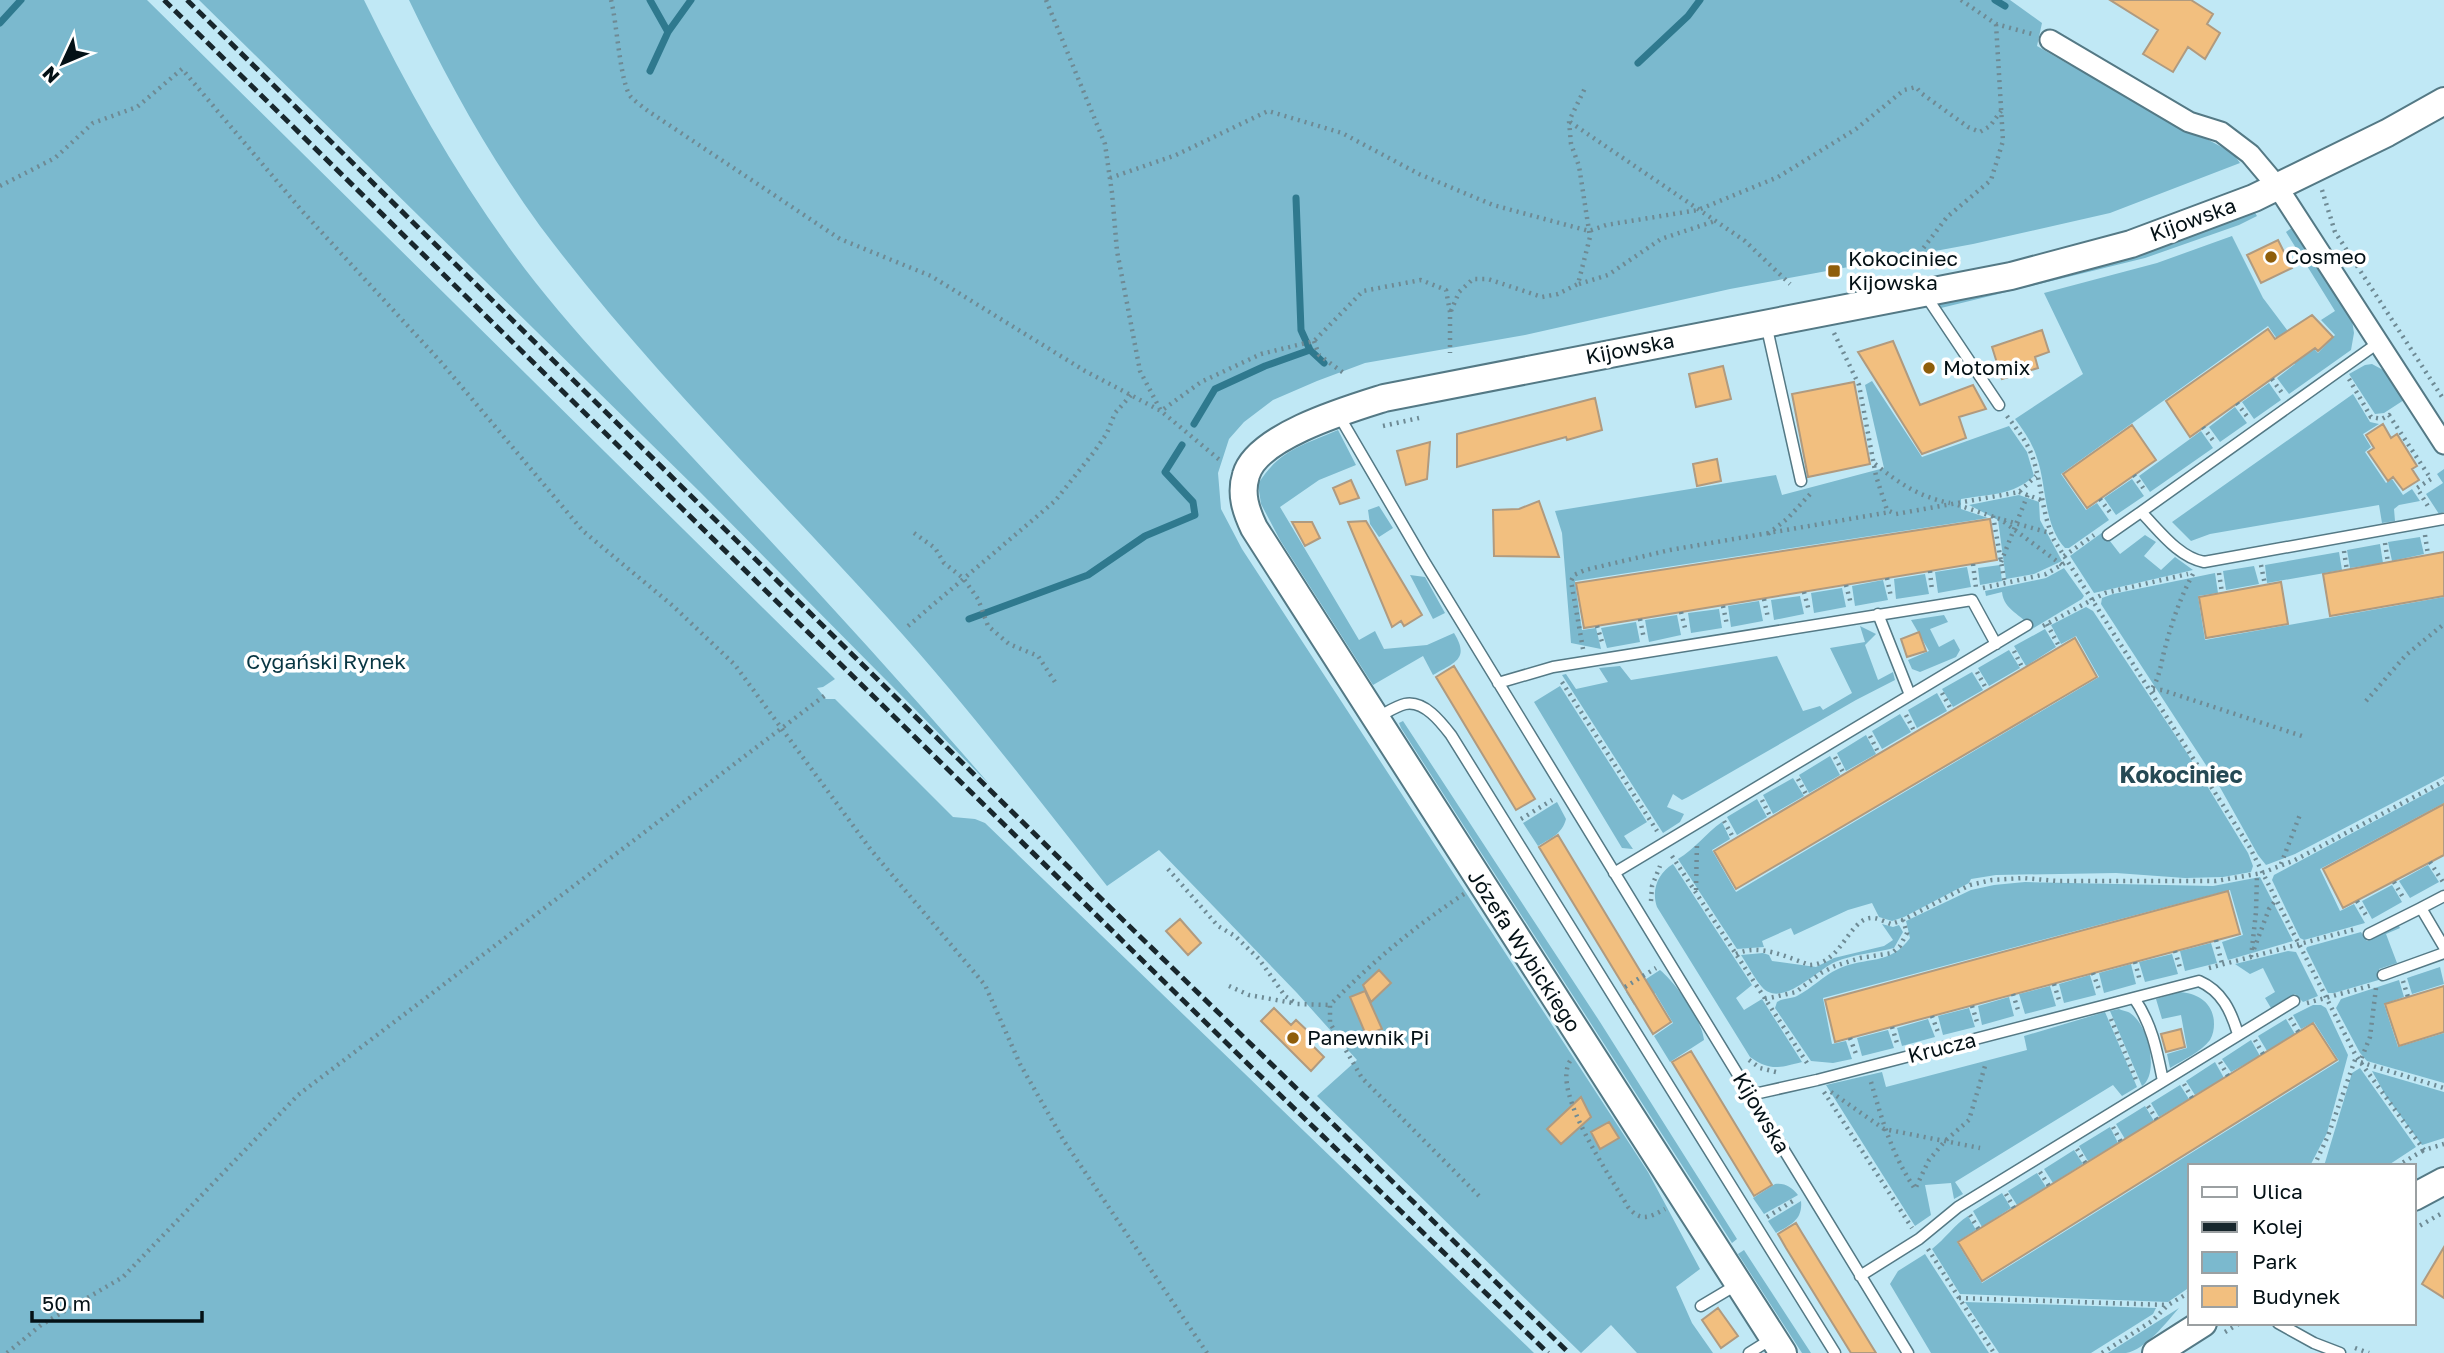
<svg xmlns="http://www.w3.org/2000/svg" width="2444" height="1353" viewBox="0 0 2444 1353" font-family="'Golos Text',sans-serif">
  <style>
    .green { fill: #7bb9ce }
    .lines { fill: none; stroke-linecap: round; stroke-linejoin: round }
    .stream { stroke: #2f798e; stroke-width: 7 }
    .building { fill: #f2bf7f; stroke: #b09a7f; stroke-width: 2 }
    .lane-casing { stroke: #547985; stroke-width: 13 }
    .street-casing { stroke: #547985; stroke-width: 23 }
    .secondary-casing { stroke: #547985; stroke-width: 30 }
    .path { stroke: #6e8a94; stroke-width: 4.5; stroke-dasharray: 2 5; stroke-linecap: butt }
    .lane { stroke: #fff; stroke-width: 10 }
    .street { stroke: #fff; stroke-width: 19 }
    .secondary { stroke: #fff; stroke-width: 26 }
    .rail { stroke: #18272d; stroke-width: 5; stroke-dasharray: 10 5; stroke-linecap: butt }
    .poi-dot { fill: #8f5e0b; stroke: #fff; stroke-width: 2.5 }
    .labels { text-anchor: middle; stroke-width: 7; stroke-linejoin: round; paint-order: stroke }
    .street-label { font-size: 21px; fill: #041116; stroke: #fff }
    .poi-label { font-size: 21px; fill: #041116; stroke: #fff; text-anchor: start }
    .park-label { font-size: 21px; fill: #083643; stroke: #fff }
    .neighbourhood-label { font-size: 23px; font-weight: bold; fill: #254954; stroke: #fff }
  </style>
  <rect width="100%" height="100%" fill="#c0e8f5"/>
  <path class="green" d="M0,0H147L835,679L823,687L817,688L826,699H835L953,817L975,819L985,823L1534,1353H0Z
    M199,0H364C406,86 452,168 508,246C566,327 638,398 706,472C803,575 898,678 990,785L698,490Z
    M409,0H2010L2042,23L2037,46L2070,65L2080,66L2184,127L2233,153L2240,163L2110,213L1973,244L1730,289L1525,335L1365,363L1317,381L1273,400L1244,422L1229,439L1218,473L1221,509L1242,549L1648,1172L1700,1269L1676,1287L1692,1323L1713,1353H1637L1611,1325L1581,1353L1317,1096L1357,1060L1297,993L1159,850L1107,886C1035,795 965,703 887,617C770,488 645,366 540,226C489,156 446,78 409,0Z
    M2254,211L2257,216L2239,225L2145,258L1941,308L1935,297Z
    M2293,227L2352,320L2354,333L2351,350L2289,394L2277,378L2295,364L2268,326L2061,474L2086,510L2097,503L2109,520L2069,548H2065C2043,524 2047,486 2037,458C2033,444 2024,431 2015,419L2083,374L2044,293L2157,263L2232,236L2263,298L2293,338L2300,334L2318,353L2335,335L2321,320L2335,311L2286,232Z
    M2372,364L2385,371L2404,400L2384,413L2375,414L2349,374L2365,365Z
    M1872,381L1922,457L2009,426L2027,452L2034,476C2013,496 1988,494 1961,499V509L1988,518L1575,581L1582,630L1596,628L1601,649L1571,643L1562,533L1555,511L1776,475L1782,495L1884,468L1865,385Z
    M2269,383L2281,400L2254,419L2242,402Z
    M2353,394L2370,422L2379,424L2363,434L2371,447L2365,452L2386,483L2392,479L2403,495L2412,489L2420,501L2399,505L2394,509L2395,521L2382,523L2379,505L2210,534L2191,541L2172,522Z
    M2235,407L2247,423L2220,442L2209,427Z
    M1338,430L1356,465L1319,480L1280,507L1359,640L1375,631L1384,649L1427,645L1454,633C1470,659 1455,662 1433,675L1423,656L1373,685L1280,540L1261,504L1258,484C1280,449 1302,446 1338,430Z
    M2201,431L2213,448L2150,492L2139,476Z
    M2444,469V512L2439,514L2426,494L2443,483L2437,474Z
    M2132,479L2144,496L2116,515L2104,498Z
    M2019,495L2039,502L2040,520L2062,561L2034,574L2006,579L1998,520L1969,505Z
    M1379,506L1393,528L1379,537L1370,524L1368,510Z
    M2103,532L2120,554L2145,535L2156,542L2144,556L2161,570L2175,557L2193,570L2094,593L2070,556Z
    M2420,537L2424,554L2392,561L2388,542Z
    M2380,544L2383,563L2350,568L2347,550Z
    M2339,552L2342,570L2267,583L2265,565Z
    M2000,565L2002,581L1980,585L1978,568Z
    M2254,566L2259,584L2226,590L2223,571Z
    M1967,567L1971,587L1938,593L1935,572Z
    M2064,568L2084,596L2082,599L2032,629C2022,614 2004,611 2002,592L1986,596L1985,591L2046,578Z
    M2215,573L2218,593L2198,596L2205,640L2444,597V776L2295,854L2266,865L2258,855L2217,782L2101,604L2102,598L2113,594Z
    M1925,574L1929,594L1896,599L1894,579Z
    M1410,575L1425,577L1445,613L1433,619Z
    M1883,580L1888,600L1855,606L1852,586Z
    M1842,588L1846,607L1814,613L1811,593Z
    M1800,596L1804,614L1774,620L1771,600Z
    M1759,601L1763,621L1731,627L1728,606Z
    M2086,607L2093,611L2187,753L2248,853L2253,866L2251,872L2223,877L2185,878L2116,873L1996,875L1971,879L1969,883L1904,917L1892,921L1879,917L1872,903L1848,910L1794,935L1791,928L1762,941L1764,947L1737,949L1678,859C1695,849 1706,833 1722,822L1730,839L1712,850L1736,892L2099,677L2076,636L2061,644L2051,625Z
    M1719,609L1722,628L1691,633L1688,613Z
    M1677,615L1681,635L1649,642L1645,620Z
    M1944,615L1948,622L1930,629L1939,647L1954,639L1960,650L1956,657L1920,672L1912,669L1908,660L1929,651L1911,620Z
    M1636,622L1640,642L1607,648L1601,628Z
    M1860,626L1876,634L1865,645L1878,680L1893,672L1895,680L1856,700L1688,797L1682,800L1673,794L1667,807L1684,814L1680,822L1663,833L1562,675L1566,674L1576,689L1608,682L1599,668L1620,666L1631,680L1777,656L1803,711L1820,706L1823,710L1852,693L1830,648L1865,642Z
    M2045,629L2056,647L2026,666L2014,646Z
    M2009,650L2020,668L1989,686L1978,668Z
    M1972,672L1983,690L1953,707L1942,689Z
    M1560,686L1647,822L1624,836L1633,849L1622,848L1534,702Z
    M1937,693L1947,711L1917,728L1908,710Z
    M1900,714L1911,732L1882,749L1872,731Z
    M1403,721L1600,1022L1737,1239L1732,1243L1401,728L1399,723Z
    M1866,735L1876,754L1846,771L1837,753Z
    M1830,756L1840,775L1809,793L1799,775Z
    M1793,778L1804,796L1773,814L1763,795Z
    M2444,784V803L2320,869L2340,911L2354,904L2365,923L2304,940L2300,938L2272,880L2274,875Z
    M1757,799L1767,817L1737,835L1727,817Z
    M1557,802L1566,819C1562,834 1551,838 1538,846L1523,823Z
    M1673,864L1752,985L1736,998L1744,1010L1762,999L1802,1062C1779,1068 1770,1071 1750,1057L1657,907C1651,890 1658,873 1673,864Z
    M2428,865L2439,882L2410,898L2399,881Z
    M2260,877L2293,941L2228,960L2222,942L2243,935L2230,890L1823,998L1832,1044L1846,1041L1852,1059L1833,1063L1811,1061L1775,1008L1777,1002C1783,998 1791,999 1797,996C1812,988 1823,976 1838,969C1866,956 1890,966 1910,938L1906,921L1971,890L1994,885L2025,882L2213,886Z
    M2392,885L2402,902L2372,919L2362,901Z
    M1882,924L1893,927L1899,925L1903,932L1894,948C1874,953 1854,954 1835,962C1817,970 1781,1009 1762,987C1754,978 1748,965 1741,955L1763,953L1769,955L1772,961L1816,967L1834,958L1884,946L1893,940Z
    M2398,924L2400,928L2386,934L2397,963L2379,969L2382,979L2334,993H2328L2306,949L2307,947L2361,932L2367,941Z
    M2211,943L2217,963L2185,971L2180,951Z
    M2288,951L2296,952L2318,996L2303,1002L2295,994L2271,1008L2265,998L2275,992L2263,968L2250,974L2235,964Z
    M2172,954L2178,974L2145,982L2139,962Z
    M2131,964L2136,984L2104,993L2099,973Z
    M2440,967L2444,984L2412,994L2407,978Z
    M1660,970C1676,983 1702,1020 1704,1040L1670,1062L1654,1036L1673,1023L1655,993L1634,1005L1626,992Z
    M2090,975L2096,995L2064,1003L2059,984Z
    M2399,980L2404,997L2384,1004L2398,1047L2444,1033V1083L2367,1061L2360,1053L2336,1008L2341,999Z
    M2050,986L2056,1006L2025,1014L2019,994Z
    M2179,992C2198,993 2214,1003 2214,1024C2214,1029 2213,1035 2210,1040C2201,1052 2183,1060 2170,1068L2167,1054L2187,1048L2181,1015L2162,1019L2156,999Z
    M2009,997L2014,1016L1982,1025L1978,1006Z
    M2313,1005H2321L2326,1008L2348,1055L2327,1133L2310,1166H2190V1287L2168,1302L1960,1294L1932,1249C1945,1239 1954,1225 1968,1216L1976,1230L1957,1242L1982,1283L2339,1061L2314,1022L2301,1029L2293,1015Z
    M1969,1008L1975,1027L1943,1035L1938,1016Z
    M2119,1009C2121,1010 2129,1012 2130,1013C2148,1024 2160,1073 2142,1086L2110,1011Z
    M2105,1012L2137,1087L2122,1096L2113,1085L1955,1182L1963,1194L1954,1199L1951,1183L1925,1185L1931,1215L1915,1226L1826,1085L1882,1072L1886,1087L2027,1050L2024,1036Z
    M1928,1019L1935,1037L1902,1046L1897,1028Z
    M2286,1019L2295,1034L2267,1051L2258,1036Z
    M1888,1030L1894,1048L1862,1056L1857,1038Z
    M2251,1040L2260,1056L2231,1072L2222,1059Z
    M2215,1062L2224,1078L2195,1095L2186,1081Z
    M2360,1068L2416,1147L2387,1166H2324L2352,1073Z
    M2372,1071L2444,1092V1138L2422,1145L2386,1096Z
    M2180,1085L2189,1099L2159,1117L2151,1103Z
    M2145,1106L2154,1121L2125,1139L2116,1124Z
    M2110,1127L2118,1143L2088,1161L2079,1146Z
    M2074,1150L2083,1164L2053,1183L2044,1169Z
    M2037,1173L2046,1187L2017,1205L2008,1191Z
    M1775,1184C1786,1183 1791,1187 1798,1195L1764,1214L1753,1198Z
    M2002,1193L2011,1208L1982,1227L1973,1211Z
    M1801,1201C1803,1220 1790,1225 1776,1233L1768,1221Z
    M1744,1250L1811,1353H1802L1738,1254Z
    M1925,1254L1989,1353H1931L1890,1284L1898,1271Z
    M1965,1302L2156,1308L2153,1314L2091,1353H1999Z
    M2179,1308C2167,1322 2145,1350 2126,1353C2120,1353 2114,1353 2108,1353Z"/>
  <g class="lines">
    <path class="stream" d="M650,0L668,32
      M1995,0L2005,6
      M0,23L21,0
      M1638,63L1688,16L1700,0
      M650,71L668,32L691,0
      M1296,198L1301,330L1310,350
      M1194,424L1215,389L1265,366L1310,350L1324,363
      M969,619L1088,575L1145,536L1195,515L1193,502L1165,472L1182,445"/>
  </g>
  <path class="building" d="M2110,0H2191L2213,14L2207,24L2220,33L2205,59L2188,47L2173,72L2143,54L2158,30Z
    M2278,240L2292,268L2261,283L2247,255Z
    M2312,315L2333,337L2318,351L2315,348L2190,437L2166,401L2268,329L2275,339Z
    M2042,330L2049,352L2035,357L2038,368L2002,379L1992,347Z
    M1893,341L1920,405L1973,385L1986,409L1959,417L1966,438L1922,454L1858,352Z
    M1723,366L1731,399L1696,407L1689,374Z
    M1854,382L1870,464L1808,477L1792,394Z
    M1595,398L1602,430L1567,440L1566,437L1457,467V434Z
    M2383,424L2391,438L2397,434L2417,466L2412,469L2419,480L2403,490L2393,477L2388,481L2368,452L2374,448L2366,435Z
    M2132,425L2156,460L2087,508L2063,474Z
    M1430,442L1427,479L1406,485L1397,451Z
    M1717,459L1721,481L1697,486L1693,464Z
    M1351,480L1359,498L1340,504L1333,488Z
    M1539,501L1559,557L1494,556L1493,510L1519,509Z
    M1990,519L1997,560L1584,628L1576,583Z
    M1366,521L1422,615L1404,626L1401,621L1392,627L1348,522Z
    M1292,522H1312L1320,538L1305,546Z
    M2444,552V596L2330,616L2323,574Z
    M2281,582L2288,624L2206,638L2199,597Z
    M1919,632L1926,651L1907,657L1901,639Z
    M2075,638L2097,677L1736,889L1714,851Z
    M1454,666L1535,799L1516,810L1436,677Z
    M2444,804V855L2343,908L2323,869Z
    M1558,835L1671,1022L1653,1034L1539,847Z
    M2228,891L2240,934L1835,1042L1825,1000Z
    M1180,919L1201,943L1188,955L1166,931Z
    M1379,970L1391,983L1371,1002L1363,985Z
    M2444,986V1032L2399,1046L2385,1004Z
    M1365,991L1382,1029L1366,1035L1350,997Z
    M1274,1008L1291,1025L1296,1020L1312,1035L1307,1040L1324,1057L1311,1071L1261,1021Z
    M2313,1023L2337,1060L1982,1281L1958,1242Z
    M2181,1029L2185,1047L2166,1052L2161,1034Z
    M1691,1051L1772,1185L1754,1196L1672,1062Z
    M1581,1097L1591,1117L1561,1144L1547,1129Z
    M1609,1122L1619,1138L1600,1149L1591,1132Z
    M1796,1223L1802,1233L1876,1353H1851L1786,1248L1778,1234Z
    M2444,1247V1298L2422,1284Z
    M1718,1308L1738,1336L1721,1348L1702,1320Z"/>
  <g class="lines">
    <defs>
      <path id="lane" d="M1926,296L1999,405
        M1766,324L1801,481
        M2378,343L2141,512C2159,530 2178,557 2204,562L2444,519
        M1338,414L1424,561L1908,1353
        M2108,535L2141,512
        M1878,614L1910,695
        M1498,683L1553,667L1972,600L1996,644
        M1378,717C1386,713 1396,706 1405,704C1424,700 1441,722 1451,735L1835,1353
        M1614,873L2027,625
        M2444,896L2421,908L2444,947
        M2369,934L2421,908
        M2383,975L2444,953
        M2134,998C2152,1024 2157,1051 2163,1081
        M1750,1095L1817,1080L2199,981C2222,991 2231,1011 2238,1034
        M1860,1276L1919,1239L1958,1207L2294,1001
        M1701,1306L1738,1284
        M2278,1323L2314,1343L2340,1353
        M1749,1353L1773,1338"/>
      <path id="street" d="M2050,40L2189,122L2221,132L2250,154L2277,186L2444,444"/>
      <path id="secondary" d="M2414,1197L2444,1181
        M1783,1353L1254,528C1246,511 1240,494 1246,475C1257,436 1349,409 1384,398L2011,276L2131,244L2254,198L2387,133L2444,101
        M2156,1353L2203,1323"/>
    </defs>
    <use href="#lane" class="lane-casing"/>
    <use href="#street" class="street-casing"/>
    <use href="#secondary" class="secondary-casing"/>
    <path class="path" d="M611,0C617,22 620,84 631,97C636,102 643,107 648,111L840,239L931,276L1085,371L1161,411L1201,382L1261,354L1314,341L1363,291L1421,280L1446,290L1450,312V353
      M1046,0L1105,144L1112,193L1117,251L1140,371L1161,411L1222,462
      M1961,0L1996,24L2032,34
      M1570,122L1745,241L1790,284
      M1110,178L1176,155L1268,111L1342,133L1419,174L1493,205L1589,231L1606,225L1698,210L1778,177L1856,129L1904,90L1916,87L1921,93L1968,127L1980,132L1990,126L2001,111
      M0,186L55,158L93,123L137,107L182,69L303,212L440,361L583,531L673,606L735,665L871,850L985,985L1020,1064L1064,1141L1207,1353
      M2322,190L2335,232L2444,400
      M1915,259L1947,217L1991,180L2003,141L1996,24
      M1579,284L1608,275L1661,239L1715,221
      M1451,311L1459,292L1473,279H1488L1542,297L1558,294L1578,284L1590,237L1579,166L1571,144L1569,121L1585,88
      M1834,333L1859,385L1876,476L1887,510L1896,514L2019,492L2036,476
      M1314,341L1319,355L1345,374
      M2272,379L2282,393
      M2349,379L2371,417L2382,419L2389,415L2431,479L2417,488L2429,508
      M2237,403L2249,419
      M2007,416C2016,428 2025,439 2031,453C2042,481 2041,512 2054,540L2249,846L2356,1056L2424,1150L2444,1144
      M1383,426L1419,418
      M2203,427L2215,443
      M1875,464C1899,483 1919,497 1950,503
      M2134,475L2146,492
      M2019,492L2041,500
      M2100,499L2112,515
      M1958,505L2000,519L2062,565
      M1993,516L2005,584
      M2004,520L2050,533
      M914,533L935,548L944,563L963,578L978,599L988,626L1009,644L1038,656L1055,682
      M1768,534L1788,518L1812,492
      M2425,535L2428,555
      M2385,543L2388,563
      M2344,551L2347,571
      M2064,556L2094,535
      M2001,562L2028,494
      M1973,564L1976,588
      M2261,565L2265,585
      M1930,571L1932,591
      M2219,573L2222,593
      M2193,574C2180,598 2172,622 2165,648C2161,662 2160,678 2151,690H2162L2302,736
      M1887,578L1891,597
      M1846,585L1851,604
      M1983,588L2046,574L2068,561
      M1804,592L1809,611
      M1764,599L1768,618
      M1723,606L1727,625
      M1681,612L1686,632
      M1640,619L1644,639
      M2047,624L2060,648
      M908,626L1055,501L1094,452L1107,433L1115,413L1131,395
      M1597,626L1603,645
      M2043,626L2105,593L2188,574
      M1583,649L1571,581L1574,575L1585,570L1670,550L1890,512
      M2014,651L2023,669
      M1977,672L1987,690
      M1562,682L1657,831
      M1942,693L1952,711
      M2366,701L2406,655L2444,624
      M1906,715L1915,733
      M1870,736L1879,754
      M1835,757L1844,774
      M1798,779L1807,796
      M1762,800L1771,818
      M1521,819L1552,800
      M1724,821L1734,839
      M1672,856L1809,1066
      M2430,862L2443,882
      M2281,864L2301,812
      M1168,869L1218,926L1235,936L1259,959L1285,996L1297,1004L1330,1005
      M2394,882L2404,899
      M1696,890L1697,842
      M1464,894C1415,926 1371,963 1330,1005V1023L1362,1078L1482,1199
      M1651,901L1652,886L1660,866
      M2357,901L2368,918
      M2216,940L2222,964
      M2254,949L2269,909L2276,900
      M2175,951L2181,971
      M1736,954C1760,943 1786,957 1810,965C1841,964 1848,921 1870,918C1877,917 1885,922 1891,924L1903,920
      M2251,957L2256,912L2257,874
      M2135,962L2140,981
      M2209,968L2356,929
      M2093,973L2100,992
      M2403,981L2408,997
      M2054,984L2060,1003
      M1229,986L1249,995L1293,1003
      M1625,987L1656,968
      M2376,988L2370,1037L2360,1062L2444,1088
      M2013,994L2019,1013
      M1765,999L1796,992L1821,973L1835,966L1860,958L1892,953L1900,946L1907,933L1903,920L1970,885L1992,880L2023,878L2057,881H2216L2262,873L2295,860L2444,781
      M2307,1003L2373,985
      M1972,1006L1978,1025
      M1932,1016L1939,1035
      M2290,1018L2299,1033
      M2111,1019L2137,1082
      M1892,1027L1897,1043
      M1850,1038L1856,1054
      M2255,1040L2263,1054
      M1749,1060L1760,1068L1776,1072
      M1570,1061C1551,1092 1611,1177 1628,1207C1641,1222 1648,1218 1665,1209
      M2220,1062L2228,1076
      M1871,1082C1882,1120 1892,1155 1915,1189L1929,1160L1945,1141L1969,1120L1985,1066
      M2184,1084L2192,1098
      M1824,1092L1912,1228
      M1831,1092L1884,1129L1980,1148
      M2148,1106L2157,1120
      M2113,1127L2121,1142
      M2077,1149L2086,1164
      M2314,1166L2328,1136L2356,1057
      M2397,1166L2424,1150
      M2040,1172L2049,1186
      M2006,1194L2014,1208
      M1970,1215L1979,1230
      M1767,1217L1796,1199
      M2414,1229L2444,1212
      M1928,1249L1994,1353
      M1959,1298L2168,1305
      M2225,1332L2240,1323
      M2355,1348L2369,1353
      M7,1353L41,1325L123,1277L298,1095L828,693
      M2102,1353L2152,1321L2168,1305L2190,1292"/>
    <use href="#lane" class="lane"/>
    <use href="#street" class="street"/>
    <use href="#secondary" class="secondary"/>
    <path class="rail" d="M164,0L1248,1064L1548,1353
      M187,0L1054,853L1569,1353"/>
  </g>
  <g class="poi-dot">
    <circle cx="2271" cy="257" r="7"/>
    <rect x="1827" y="264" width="14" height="14" rx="3.5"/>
    <circle cx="1929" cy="368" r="7"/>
    <circle cx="1293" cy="1038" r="7"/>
  </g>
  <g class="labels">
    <g class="street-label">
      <text transform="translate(2193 220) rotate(-20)" y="7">Kijowska</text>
      <text transform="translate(1630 349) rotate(-11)" y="7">Kijowska</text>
      <text transform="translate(1524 951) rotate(57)" y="7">Józefa Wybickiego</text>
      <text transform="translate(1942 1048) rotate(-14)" y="7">Krucza</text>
      <text transform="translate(1761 1113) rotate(59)" y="7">Kijowska</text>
    </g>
    <g class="poi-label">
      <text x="2285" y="264">Cosmeo</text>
      <text x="1848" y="266">Kokociniec<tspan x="1848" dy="24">Kijowska</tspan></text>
      <text x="1943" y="375">Motomix</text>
      <text x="1307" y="1045">Panewnik Pi</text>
    </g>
    <g class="park-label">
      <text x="326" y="669">Cygański Rynek</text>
    </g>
    <g class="neighbourhood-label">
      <text x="2181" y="783">Kokociniec</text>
    </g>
  </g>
  <rect x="2188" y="1164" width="228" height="161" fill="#ffffff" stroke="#9ba0a2" stroke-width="2"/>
  <rect x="2202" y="1187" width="35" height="10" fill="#ffffff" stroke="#9ba0a2" stroke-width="2"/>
  <text x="2252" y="1199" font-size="21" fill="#041116">Ulica</text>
  <rect x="2202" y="1222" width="35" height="10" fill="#18272d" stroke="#9ba0a2" stroke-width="2"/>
  <text x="2252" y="1234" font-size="21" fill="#041116">Kolej</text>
  <rect x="2202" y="1252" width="35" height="21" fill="#7bb9ce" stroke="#9ba0a2" stroke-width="2"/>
  <text x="2252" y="1269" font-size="21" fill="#041116">Park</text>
  <rect x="2202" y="1286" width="35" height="21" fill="#f2bf7f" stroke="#9ba0a2" stroke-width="2"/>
  <text x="2252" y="1304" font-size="21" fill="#041116">Budynek</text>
  <g transform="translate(63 63) rotate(226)" stroke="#ffffff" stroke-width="5" paint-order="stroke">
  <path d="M0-5L12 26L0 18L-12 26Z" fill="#041116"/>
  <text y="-10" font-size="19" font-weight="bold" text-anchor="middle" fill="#041116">N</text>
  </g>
  <path d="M32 1311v10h170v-10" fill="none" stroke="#041116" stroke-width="3.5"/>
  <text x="42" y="1311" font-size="21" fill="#041116" stroke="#ffffff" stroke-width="5" paint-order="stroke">50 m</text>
</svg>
